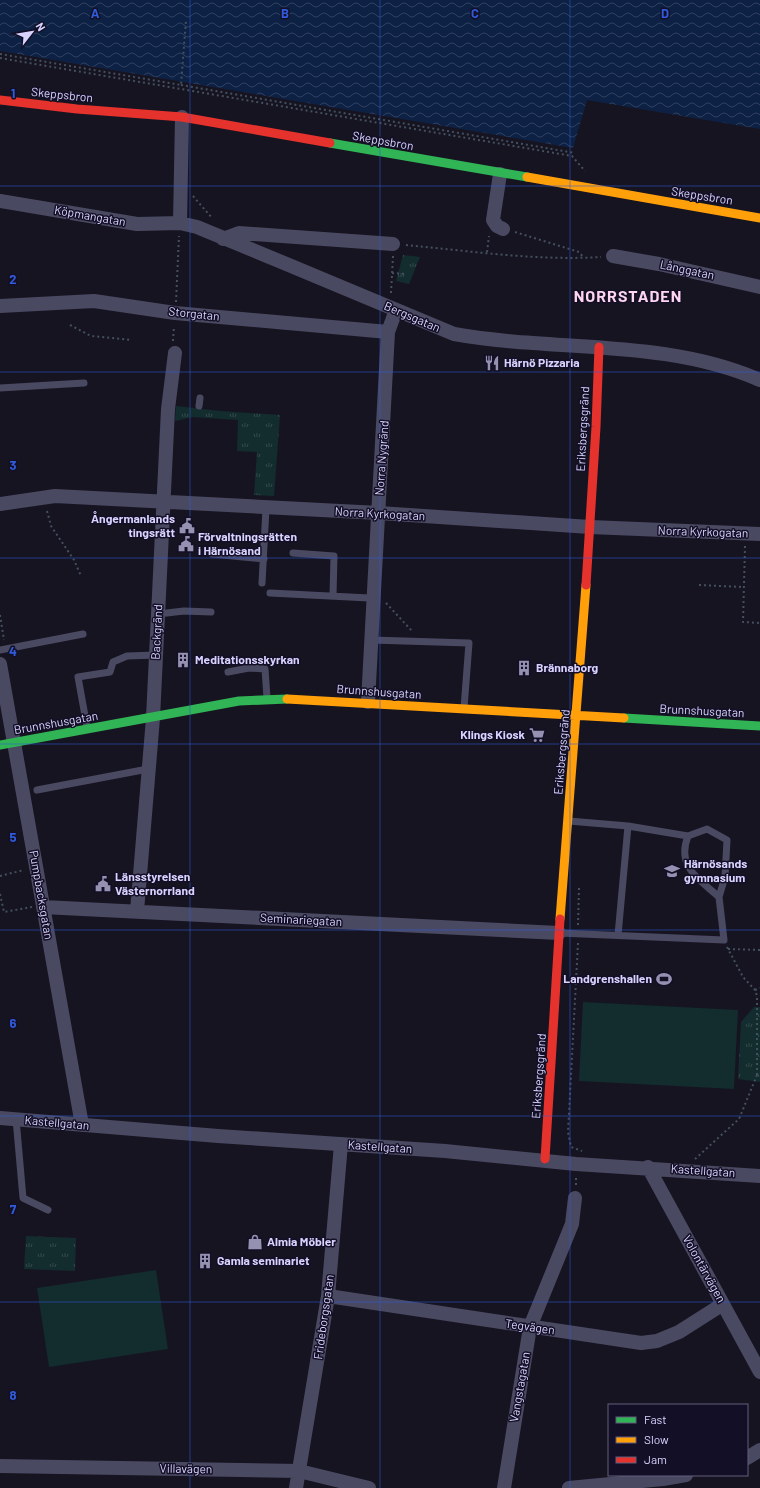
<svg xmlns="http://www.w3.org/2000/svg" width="760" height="1488" viewBox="0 0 760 1488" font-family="Barlow,sans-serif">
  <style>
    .park { fill: url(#park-tufts) }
    .garden { fill: #132c2d }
    .water { fill: url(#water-waves) }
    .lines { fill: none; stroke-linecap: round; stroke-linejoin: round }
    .path { stroke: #44505f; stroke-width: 2; stroke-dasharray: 2 3; stroke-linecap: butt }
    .lane { stroke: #4a4962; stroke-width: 7 }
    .street { stroke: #4a4962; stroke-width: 14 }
    .fast { stroke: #30b455; stroke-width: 9 }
    .slow { stroke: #ff9f0a; stroke-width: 9 }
    .jam { stroke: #e5322d; stroke-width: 9 }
    .grid { fill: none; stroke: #305bdc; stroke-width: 1; stroke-opacity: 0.55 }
    .labels { text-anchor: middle; stroke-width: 3; stroke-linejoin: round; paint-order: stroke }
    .street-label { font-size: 12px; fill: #d9d4ff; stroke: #130f26 }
    .poi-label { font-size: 12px; font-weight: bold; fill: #d9d4ff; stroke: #130f26; text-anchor: start }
    .district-label { font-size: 16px; font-weight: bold; letter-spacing: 1px; fill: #ffd6f0; stroke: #130f26 }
    .grid-label { font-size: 13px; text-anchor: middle; font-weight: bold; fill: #305bdc; stroke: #130f26; stroke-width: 3; stroke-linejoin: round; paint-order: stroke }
  </style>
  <defs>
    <pattern id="park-tufts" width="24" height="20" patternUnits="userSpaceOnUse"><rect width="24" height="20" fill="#132c2d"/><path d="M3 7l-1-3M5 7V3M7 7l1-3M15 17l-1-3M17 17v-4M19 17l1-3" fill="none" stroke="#354a4c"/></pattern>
    <pattern id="water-waves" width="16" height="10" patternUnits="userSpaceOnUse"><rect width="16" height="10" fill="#0d2144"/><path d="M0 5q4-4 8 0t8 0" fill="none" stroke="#304060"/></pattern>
  </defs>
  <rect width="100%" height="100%" fill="#161421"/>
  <path class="park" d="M403,255L420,257L409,284L396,281Z
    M176,406L220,411L280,415L274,496L254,495L257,452L237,451L238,420L193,417L175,421Z
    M754,1007H760V1082L738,1079L741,1022Z
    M26,1236L76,1238L75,1271L24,1269Z"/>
  <path class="garden" d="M583,1002L738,1010L734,1089L579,1081Z
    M156,1270L168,1349L49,1367L37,1288Z"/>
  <path class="water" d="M0,0H760V129L587,100L573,148L0,51Z"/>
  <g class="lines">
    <path class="path" d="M0,54L181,85L186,20
      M0,58L572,156L585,171
      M181,85L575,153
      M193,196L212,218
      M515,232L579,252L584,258
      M406,245C470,251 536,261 601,257
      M487,252L489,236
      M392,273L406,274
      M391,293L393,256
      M176,302L179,236
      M70,325L91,336L132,340
      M173,341L174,326
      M47,511L51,526L74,560L81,576
      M745,546L743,622L760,623
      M699,585L743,587
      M386,603L412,631
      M0,615L4,640
      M0,876L24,870
      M0,894L4,912L32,907
      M578,925L579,887
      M578,943L568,1132L571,1147L582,1151
      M727,947L743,977L755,990L757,996V1075
      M728,949L760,950
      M755,990L760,988
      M695,1159L739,1119L757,1075L760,1074
      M576,1185V1175"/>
    <path class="lane" d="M0,388L84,383
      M199,406L200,398
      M293,553L334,556L333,596
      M212,554L264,559
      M262,583L266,508
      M270,593L369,598L373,597
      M158,614L184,611L211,612
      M371,640L469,643L464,708
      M0,650L83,634
      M228,672L249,668L265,669L267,698
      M87,727L78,677L110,672L113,662L127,656L156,655
      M37,790L148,769
      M569,821L628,826L688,836
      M559,933L724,940L719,897L725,877L727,840L707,829L688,836C676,867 699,879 719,897
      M618,935L628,826
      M16,1119L23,1198L48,1210"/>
    <path class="street" d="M182,117L180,223L197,227L284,263L454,334C555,352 664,338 760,380
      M500,174L493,220L497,226L503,229
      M0,201L137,224L180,223
      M223,239L239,233L393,244
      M613,256L659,264L760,287
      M0,306L94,301L175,313L388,332
      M0,504L55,496L379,513L590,527L760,534
      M0,664L82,1125
      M368,702L388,332L396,310
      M43,907L559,933
      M137,911L153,718L168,409L175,353
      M0,1118L218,1136L445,1151L576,1164L760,1176
      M648,1167L760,1372
      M328,1296L641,1343L657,1341L679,1332L723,1304
      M747,1458L760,1450
      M0,1466L299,1471L369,1488
      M296,1488L328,1296L341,1144
      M504,1488L530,1327L572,1224L575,1198
      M569,1488L663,1479L686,1475"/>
    <path class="fast" d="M330,143L527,177
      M624,718L760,726
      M0,745L239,701L287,699"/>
    <path class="slow" d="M527,177L760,218
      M287,699L624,718
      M560,919L586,585"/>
    <path class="jam" d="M0,100L77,109L182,117L330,143
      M586,585L596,427L599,347
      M545,1159L560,919"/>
  </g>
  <path class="grid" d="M190,0V1488M380,0V1488M570,0V1488M0,186H760M0,372H760M0,558H760M0,744H760M0,930H760M0,1116H760M0,1302H760"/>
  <defs>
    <symbol id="restaurant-bare" viewBox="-9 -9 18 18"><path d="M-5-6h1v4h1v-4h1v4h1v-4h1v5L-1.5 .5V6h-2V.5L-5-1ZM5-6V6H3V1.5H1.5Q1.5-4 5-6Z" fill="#9591b1" stroke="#130f26" stroke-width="2.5" paint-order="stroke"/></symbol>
    <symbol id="civic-bare" viewBox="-9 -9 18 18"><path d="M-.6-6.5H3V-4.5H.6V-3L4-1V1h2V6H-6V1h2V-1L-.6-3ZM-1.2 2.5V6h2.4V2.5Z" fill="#9591b1" stroke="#130f26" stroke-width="2.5" paint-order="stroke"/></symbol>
    <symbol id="building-bare" viewBox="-9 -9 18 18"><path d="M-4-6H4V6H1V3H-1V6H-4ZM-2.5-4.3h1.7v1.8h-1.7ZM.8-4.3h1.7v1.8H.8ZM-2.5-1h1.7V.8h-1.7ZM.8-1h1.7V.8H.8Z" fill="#9591b1" stroke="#130f26" stroke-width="2.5" paint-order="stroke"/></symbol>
    <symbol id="supermarket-bare" viewBox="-9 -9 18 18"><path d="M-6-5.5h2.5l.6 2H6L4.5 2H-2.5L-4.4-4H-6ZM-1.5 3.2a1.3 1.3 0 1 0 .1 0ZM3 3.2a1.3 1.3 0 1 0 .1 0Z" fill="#9591b1" stroke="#130f26" stroke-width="2.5" paint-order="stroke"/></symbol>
    <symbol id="school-bare" viewBox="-9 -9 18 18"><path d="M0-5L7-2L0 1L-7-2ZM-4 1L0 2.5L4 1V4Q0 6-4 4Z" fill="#9591b1" stroke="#130f26" stroke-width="2.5" paint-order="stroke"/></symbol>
    <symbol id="stadium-bare" viewBox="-9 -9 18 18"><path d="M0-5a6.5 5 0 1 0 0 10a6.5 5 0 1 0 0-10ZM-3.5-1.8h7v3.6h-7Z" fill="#9591b1" stroke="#130f26" stroke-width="2.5" paint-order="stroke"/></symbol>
    <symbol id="shop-bare" viewBox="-9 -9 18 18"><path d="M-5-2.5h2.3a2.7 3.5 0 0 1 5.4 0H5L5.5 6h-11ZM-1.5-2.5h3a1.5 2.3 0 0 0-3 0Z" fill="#9591b1" stroke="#130f26" stroke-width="2.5" paint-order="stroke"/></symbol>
  </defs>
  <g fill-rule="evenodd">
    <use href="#restaurant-bare" x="481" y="352" width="22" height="22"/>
    <use href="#civic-bare" x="176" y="515" width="22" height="22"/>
    <use href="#civic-bare" x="175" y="533" width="22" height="22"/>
    <use href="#building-bare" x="172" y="649" width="22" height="22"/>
    <use href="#building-bare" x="513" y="657" width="22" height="22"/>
    <use href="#supermarket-bare" x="526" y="724" width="22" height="22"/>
    <use href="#school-bare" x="661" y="860" width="22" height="22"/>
    <use href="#civic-bare" x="92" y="873" width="22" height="22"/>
    <use href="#stadium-bare" x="653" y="968" width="22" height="22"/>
    <use href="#shop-bare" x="244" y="1231" width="22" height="22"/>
    <use href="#building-bare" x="194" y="1250" width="22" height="22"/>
  </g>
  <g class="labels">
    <g class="street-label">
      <text transform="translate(62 95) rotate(6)" y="4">Skeppsbron</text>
      <text transform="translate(383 141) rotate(10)" y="4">Skeppsbron</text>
      <text transform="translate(702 196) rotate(9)" y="4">Skeppsbron</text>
      <text transform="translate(90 216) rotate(10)" y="4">Köpmangatan</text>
      <text transform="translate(687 270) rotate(12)" y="4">Långgatan</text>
      <text transform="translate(194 314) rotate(6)" y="4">Storgatan</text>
      <text transform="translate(412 317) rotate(23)" y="4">Bergsgatan</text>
      <text transform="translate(583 429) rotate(-87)" y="4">Eriksbergsgränd</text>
      <text transform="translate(382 458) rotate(-86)" y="4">Norra Nygränd</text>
      <text transform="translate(380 514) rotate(3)" y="4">Norra Kyrkogatan</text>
      <text transform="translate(703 532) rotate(2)" y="4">Norra Kyrkogatan</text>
      <text transform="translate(157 632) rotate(-87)" y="4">Backgränd</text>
      <text transform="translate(379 692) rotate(4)" y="4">Brunnshusgatan</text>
      <text transform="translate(702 711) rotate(3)" y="4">Brunnshusgatan</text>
      <text transform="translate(56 723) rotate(-10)" y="4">Brunnshusgatan</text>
      <text transform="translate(562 752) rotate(-85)" y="4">Eriksbergsgränd</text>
      <text transform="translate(41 895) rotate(80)" y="4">Pumpbacksgatan</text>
      <text transform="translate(301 920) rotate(3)" y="4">Seminariegatan</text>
      <text transform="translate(539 1076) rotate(-86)" y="4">Eriksbergsgränd</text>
      <text transform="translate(57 1123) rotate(5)" y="4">Kastellgatan</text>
      <text transform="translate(380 1147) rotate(4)" y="4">Kastellgatan</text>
      <text transform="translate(703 1171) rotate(4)" y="4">Kastellgatan</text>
      <text transform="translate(704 1269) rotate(61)" y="4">Volontärvägen</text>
      <text transform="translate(324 1317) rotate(-82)" y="4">Frideborgsgatan</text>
      <text transform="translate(530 1327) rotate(8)" y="4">Tegvägen</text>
      <text transform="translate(520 1387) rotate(-80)" y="4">Vangstagatan</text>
      <text transform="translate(186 1469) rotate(1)" y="4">Villavägen</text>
    </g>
    <g class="poi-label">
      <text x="504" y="367">Härnö Pizzaria</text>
      <text x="175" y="523" text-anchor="end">Ångermanlands<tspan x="175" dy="14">tingsrätt</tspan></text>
      <text x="198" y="541">Förvaltningsrätten<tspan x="198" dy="14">i Härnösand</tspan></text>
      <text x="195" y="664">Meditationsskyrkan</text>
      <text x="536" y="672">Brännaborg</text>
      <text x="525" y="739" text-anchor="end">Klings Kiosk</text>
      <text x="684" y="868">Härnösands<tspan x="684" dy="14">gymnasium</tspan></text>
      <text x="115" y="881">Länsstyrelsen<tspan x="115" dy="14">Västernorrland</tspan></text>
      <text x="652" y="983" text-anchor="end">Landgrenshallen</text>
      <text x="267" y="1246">Almia Möbler</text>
      <text x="217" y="1265">Gamla seminariet</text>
    </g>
    <g class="district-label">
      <text x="628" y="302">NORRSTADEN</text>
    </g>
  </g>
  <g class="grid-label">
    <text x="95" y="18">A</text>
    <text x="285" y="18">B</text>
    <text x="475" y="18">C</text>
    <text x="665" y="18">D</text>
    <text x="13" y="98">1</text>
    <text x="13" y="284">2</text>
    <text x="13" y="470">3</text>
    <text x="13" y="656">4</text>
    <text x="13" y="842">5</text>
    <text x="13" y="1028">6</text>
    <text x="13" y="1214">7</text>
    <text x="13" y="1400">8</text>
  </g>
  <rect x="608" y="1404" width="140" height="72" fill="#130f26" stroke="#625e7d"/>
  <rect x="616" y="1417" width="20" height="6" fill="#30b455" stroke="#625e7d"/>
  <text x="644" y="1424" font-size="12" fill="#d9d4ff">Fast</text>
  <rect x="616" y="1437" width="20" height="6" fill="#ff9f0a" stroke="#625e7d"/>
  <text x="644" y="1444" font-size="12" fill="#d9d4ff">Slow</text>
  <rect x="616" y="1457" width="20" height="6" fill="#e5322d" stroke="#625e7d"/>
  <text x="644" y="1464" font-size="12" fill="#d9d4ff">Jam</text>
  <g transform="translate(32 32) rotate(59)" stroke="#130f26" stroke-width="3" paint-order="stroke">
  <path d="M0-3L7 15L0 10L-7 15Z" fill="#d9d4ff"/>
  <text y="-6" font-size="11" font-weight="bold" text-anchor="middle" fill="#d9d4ff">N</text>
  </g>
</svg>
